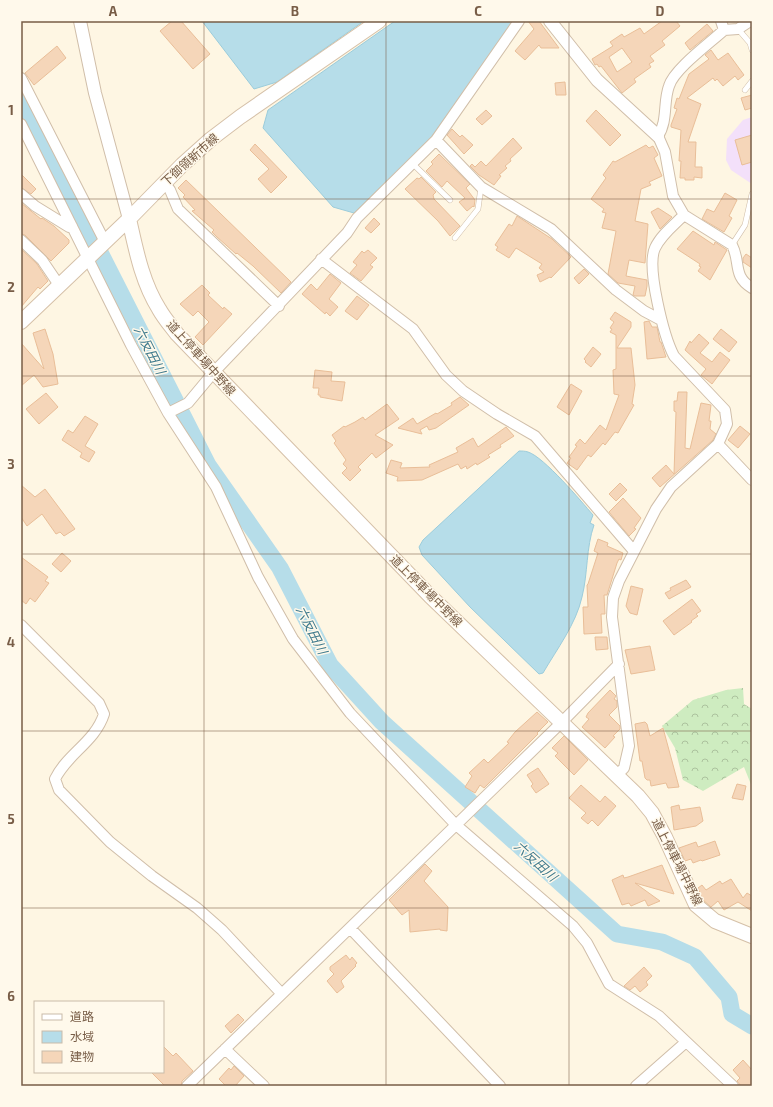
<svg xmlns="http://www.w3.org/2000/svg" width="773" height="1107" viewBox="0 0 773 1107" font-family="'Exo 2','Noto Sans JP',sans-serif">
  <style>
    .education { fill: #f3e0fa }
    .forest { fill: url(#forest-crowns) }
    .water { fill: #b6dde9; stroke: #9bccdb }
    .lines { fill: none; stroke-linecap: round; stroke-linejoin: round }
    .river { stroke: #b6dde9; stroke-width: 17 }
    .building { fill: #f5d6b9; stroke: #e9be98; fill-rule: evenodd }
    .service-casing { stroke: #d0bea9; stroke-width: 6 }
    .minor-casing { stroke: #d0bea9; stroke-width: 12 }
    .tertiary-casing { stroke: #d0bea9; stroke-width: 14 }
    .secondary-casing { stroke: #d5c0a8; stroke-width: 16 }
    .service { stroke: #fff; stroke-width: 5 }
    .minor { stroke: #fff; stroke-width: 10 }
    .tertiary { stroke: #fff; stroke-width: 12 }
    .secondary { stroke: #fff; stroke-width: 14 }
    .grid { fill: none; stroke: #785d47; stroke-width: 1; stroke-opacity: 0.55 }
    .labels { text-anchor: middle; stroke-width: 3; stroke-linejoin: round; paint-order: stroke }
    .street-label { font-size: 12px; fill: #785d47; stroke: #fff9eb }
    .water-label { font-size: 13px; font-style: italic; fill: #3f7a8d; stroke: #fff9eb }
    .neatline { fill: none; stroke: #785d47; stroke-width: 1.5 }
    .grid-label { font-size: 13px; text-anchor: middle; font-weight: bold; fill: #785d47 }
  </style>
  <defs>
    <pattern id="forest-crowns" width="20" height="18" patternUnits="userSpaceOnUse"><rect width="20" height="18" fill="#ceecc0"/><path d="M2 6a3 3 0 1 1 6 0M12 15a3 3 0 1 1 6 0" fill="none" stroke="#acc29e"/></pattern>
  </defs>
  <rect width="100%" height="100%" fill="#fef6e3"/>
  <path class="education" d="M752,117V184L731,170L726,160L727,139L743,120Z"/>
  <path class="forest" d="M743,688L744,704L752,709V787L744,767L703,791L683,780L675,748L662,726L693,700L726,690Z"/>
  <path class="water" d="M202,21H364L277,82L254,89Z
    M395,21H514L430,139L354,213L333,207L263,128L268,110Z
    M519,451C522,451 525,451 528,452C544,457 581,501 593,515L590,523L594,525C586,548 588,573 582,597C576,624 557,649 543,673L539,674L470,607L422,555L419,547L423,540Z"/>
  <g class="lines">
    <path class="river" d="M21,97L208,465L280,568L330,665L382,722L617,934L662,942L695,957L729,997L732,1014L752,1026"/>
  </g>
  <path class="building" d="M172,21H181L210,54L193,69L160,31Z
    M528,21H539L559,48H541L539,45L525,60L515,51L534,29Z
    M662,21H676L680,26L662,41L665,45L650,56L654,61L649,64L651,67L634,79L636,82L622,93L601,66L599,67L597,64L595,65L592,59L613,46L610,42L622,34L624,37L640,28L644,34ZM622,48L632,62L617,72L609,57Z
    M707,24L713,31L690,50L685,43Z
    M57,46L66,58L34,85L25,73Z
    M711,50L718,60L728,53L744,75L738,80L735,76L723,86L717,79L715,81L713,78L687,98L701,104L688,142H696L695,167H702V178L694,177V180H685V178H680L681,161H679L681,130L671,127V125L677,109L674,108L677,98L679,99L689,74L709,59L705,55Z
    M565,82L566,95H556L555,83Z
    M752,95V108L745,110L741,98Z
    M486,110L492,116L482,125L476,119Z
    M596,110L621,135L610,146L586,121Z
    M452,129L460,137L462,135L473,145L464,154L447,135Z
    M752,135V162L742,165L735,140Z
    M513,138L522,148L510,159L511,161L505,166L507,168L499,175L501,176L494,185L479,175L470,166L472,164L475,167L481,161L486,166Z
    M255,144L287,177L271,193L258,179L269,169L250,150Z
    M646,145L649,148L653,146L658,155L654,158L662,176L649,182L651,185L641,189L635,221L648,224L645,263L629,260L626,276L647,280V286L645,296H635L633,295L635,286L618,283L608,274L616,231L602,228L606,213L602,212L604,209L591,199L606,178L603,175L613,161L615,162Z
    M439,154L470,184L466,188L475,200L474,207L473,206L467,211L459,202L465,198L447,181L442,187L426,171L433,164L431,162Z
    M21,174L36,189L31,194L21,188Z
    M421,177L436,192L433,195L434,199L460,226L450,236L438,221L405,189L417,178L419,179Z
    M186,180L291,282L281,293L253,266L237,253L236,254L217,237L212,232L214,230L192,211L195,210L183,197L185,195L178,188Z
    M725,193L737,200L729,216L732,218L724,232L702,219L707,209L714,212Z
    M21,203L41,219L42,218L54,226L69,240V243L51,261L25,235L21,234Z
    M658,208L672,217L660,229L651,212Z
    M517,216L552,239L571,257L551,278L550,277L540,282L537,275L544,272L539,268L542,264L516,248L509,258L496,250L498,247L495,245L509,224L512,226Z
    M374,218L380,224L371,233L365,228Z
    M693,231L714,245L715,242L727,250L710,280L698,271L701,267L699,266L700,264L677,249Z
    M21,249L37,264L48,281L40,289L38,287L21,307Z
    M368,250L377,258L370,265L373,267L361,281L350,273L357,265L353,262L362,251L364,253Z
    M746,254L752,258V268L743,262V258Z
    M584,269L589,274L579,284L574,278Z
    M330,274L341,283L329,299L338,307L330,316L326,312L325,314L302,294L311,284L317,290Z
    M202,285L210,293L208,295L223,309L224,307L232,314L203,345L195,337L209,322L198,311L193,316L180,304Z
    M357,296L369,305L357,320L345,311Z
    M615,312L631,322V327L617,348H631L635,385L632,404L634,405L618,433L615,432L605,445L603,443L591,457L588,455L577,470L567,463L571,458L569,457L577,446L575,445L580,439L585,444L600,425L606,430L619,395L614,394L613,370L616,369V335L610,332L612,329L610,328L614,322L610,319Z
    M649,321L652,327H657L660,342H661L666,357L647,359L644,322Z
    M45,329L53,354L58,384L43,387L34,375L21,386V343L44,369L33,333Z
    M721,329L737,342L729,352L713,339Z
    M699,334L709,343L700,353L712,362L720,352L730,360L712,384L701,375L706,369L685,350L690,341L691,343Z
    M593,347L601,354L591,367L585,362L586,361L584,359Z
    M315,370L332,372L331,381L345,382L342,401L320,397V395H318L319,388H313Z
    M571,384L582,391L569,415L557,407Z
    M678,392H687L685,448L690,449L701,403L711,405L709,421H711L710,429L716,434L713,440L660,487L652,478L666,465L674,474L676,412L674,411V401H677Z
    M46,393L58,407L39,424L26,409Z
    M460,397L469,405L436,428L429,430L427,426L420,430L422,434L398,428L413,418L417,424L436,413L437,414L452,405L451,403Z
    M387,404L399,419L375,435L393,445L376,458L372,453L358,467L361,470L350,481L342,473L347,468L343,464L346,460L334,443L336,441L332,435L344,426L345,427L355,422L363,417L365,420Z
    M85,416L98,424L85,446L95,452L89,462L80,457L82,453L62,440L68,430L73,433Z
    M740,426L750,434L738,448L728,440Z
    M506,427L514,436L500,445L501,447L488,455L490,457L477,465L476,463L467,469L466,466L461,469L458,464L422,480L397,481L398,477L386,473L391,460L402,463L400,468L430,467L429,465L458,452L456,448L473,438L478,447Z
    M620,483L627,490L616,501L609,494Z
    M21,485L35,497L45,489L75,529L64,536L60,532L56,534L42,514L27,526L21,517Z
    M623,498L641,518L634,528L636,529L629,536L609,512Z
    M598,539L608,543L607,546L623,553L621,560L619,559L617,563L607,595H604L605,614H601L602,633L584,634L583,607H588L587,585L588,584L598,553L594,551Z
    M62,553L71,561L61,572L52,564Z
    M21,557L48,577L45,581L49,583L35,602L30,598L26,604L21,600Z
    M686,580L691,587L669,599L665,593L671,590L670,588Z
    M631,586L643,589L637,615L630,613L626,606Z
    M692,599L701,611L696,614L698,616L691,621L692,622L674,635L663,621Z
    M595,637H607L608,649L596,650Z
    M650,646L655,670L631,674L625,650Z
    M610,690L616,696L614,699L617,701V707L609,715L620,726V729L613,736L615,737L605,748L582,727L589,719L586,717L588,713Z
    M537,712L548,722L537,733L538,734L484,788L480,785L475,793L465,787L472,776L469,773L484,759L488,763L509,743L507,742L515,732Z
    M645,722L647,724L650,736L663,728L679,787L668,788L666,783L651,786L650,780H647L645,778L642,761H640L635,724Z
    M564,736L588,760L574,775L555,756L558,753L552,748Z
    M538,768L549,784L536,793L531,786L533,784L527,775Z
    M737,784L746,786L743,800L732,798Z
    M581,785L600,802L605,796L616,806L598,826L592,820L588,824L581,818L586,813L569,798Z
    M679,805L680,810L700,807L703,821L696,826L674,830L671,807Z
    M715,841L720,855L702,861L701,860L693,863L691,859L685,861L679,848L696,842L698,847Z
    M425,864L432,871L424,881L448,907L447,931L440,930V929L410,932L409,910L402,915L389,900Z
    M662,865L674,894L635,883L660,901L648,906L645,900L631,906L629,903L622,905L612,880L623,875L624,878L628,877Z
    M731,879L743,898L747,893L752,896V911L738,902L724,910L718,901L711,907L703,900L698,888L702,885L706,890L720,881L722,884Z
    M346,955L350,960L352,957L357,963L355,965L356,966L341,981L344,987L337,993L327,981L334,974L330,970V967Z
    M644,967L652,976L646,982L648,985L640,992L635,986L630,990L624,986Z
    M238,1014L244,1020L231,1033L225,1026Z
    M163,1046L173,1056L176,1053L193,1071L182,1081L181,1086H165L151,1072H163Z
    M743,1060L752,1070V1086H741L737,1081L740,1078L733,1070Z
    M234,1066L244,1076L235,1086H226L219,1079L229,1068L231,1070Z"/>
  <g class="lines">
    <defs>
      <path id="service" d="M738,29L750,43L752,50
        M745,90L752,81
        M413,164L450,200
        M455,238L478,209L481,187
        M732,245L745,225L752,194"/>
      <path id="minor" d="M721,21L724,30C710,43 674,69 669,86C663,102 668,121 658,136L665,152L673,196L684,215L732,245C741,262 732,276 752,288
        M724,30L738,29L750,21
        M21,78L105,242
        M21,124L131,345L168,413L216,487L258,577L293,639L350,713L455,824L573,926L587,943L609,984L659,1016L733,1086
        M436,140L481,187L551,229L616,290L644,311L661,320
        M164,183L170,190L178,209L279,306
        M21,194L35,206L69,227L72,226
        M21,240L42,260L59,285
        M321,259L413,329L446,375L463,391L497,414L535,436L633,550
        M168,413L188,403L213,373L347,233L357,218L436,140L519,21
        M718,444L752,480
        M21,625L99,703L104,714C95,742 67,754 55,779L59,790L110,842L152,876L197,908L222,930L281,993
        M617,775L624,768L629,746L612,617L613,598L619,581L656,509L671,487L718,444L727,424L725,410L674,356C664,337 646,267 655,248C661,235 674,225 684,215
        M350,928L500,1086
        M225,1049L264,1086
        M187,1086L561,723L619,664
        M636,1086L686,1042"/>
      <path id="tertiary" d="M80,21L95,93L129,219
        M550,21L597,80L658,136"/>
      <path id="secondary" d="M129,219C136,250 142,282 159,309C164,318 171,326 177,334L430,596L638,796L652,813L665,837L696,905L715,921L752,936
        M21,322L129,219L182,165L211,139L240,117L379,21"/>
    </defs>
    <use href="#service" class="service-casing"/>
    <use href="#minor" class="minor-casing"/>
    <use href="#tertiary" class="tertiary-casing"/>
    <use href="#secondary" class="secondary-casing"/>
    <use href="#service" class="service"/>
    <use href="#minor" class="minor"/>
    <use href="#tertiary" class="tertiary"/>
    <use href="#secondary" class="secondary"/>
  </g>
  <path class="grid" d="M204,21V1086M386,21V1086M569,21V1086M21,199H752M21,376H752M21,554H752M21,731H752M21,908H752"/>
  <g class="labels">
    <g class="street-label">
      <text transform="translate(190 160) rotate(-42)" y="4">下御領新市線</text>
      <text transform="translate(201 358) rotate(48)" y="4">道上停車場中野線</text>
      <text transform="translate(426 591) rotate(45)" y="4">道上停車場中野線</text>
      <text transform="translate(677 862) rotate(63)" y="4">道上停車場中野線</text>
    </g>
    <g class="water-label">
      <text transform="translate(150 350) rotate(63)" y="5">六反田川</text>
      <text transform="translate(312 630) rotate(63)" y="5">六反田川</text>
      <text transform="translate(536 861) rotate(42)" y="5">六反田川</text>
    </g>
  </g>
  <rect width="773" height="1107" fill="none" stroke="#fff9eb" stroke-width="44"/>
  <rect x="34" y="1001" width="130" height="72" fill="#fff9eb" stroke="#c9bba9"/>
  <rect x="42" y="1014" width="20" height="6" fill="#ffffff" stroke="#c9bba9"/>
  <text x="70" y="1021" font-size="12" fill="#785d47">道路</text>
  <rect x="42" y="1031" width="20" height="12" fill="#b6dde9" stroke="#c9bba9"/>
  <text x="70" y="1041" font-size="12" fill="#785d47">水域</text>
  <rect x="42" y="1051" width="20" height="12" fill="#f5d6b9" stroke="#c9bba9"/>
  <text x="70" y="1061" font-size="12" fill="#785d47">建物</text>
  <rect x="22" y="22" width="729" height="1063" class="neatline"/>
  <g class="grid-label">
    <text x="113" y="16">A</text>
    <text x="295" y="16">B</text>
    <text x="478" y="16">C</text>
    <text x="660" y="16">D</text>
    <text x="11" y="115">1</text>
    <text x="11" y="292">2</text>
    <text x="11" y="469">3</text>
    <text x="11" y="647">4</text>
    <text x="11" y="824">5</text>
    <text x="11" y="1001">6</text>
  </g>
</svg>
